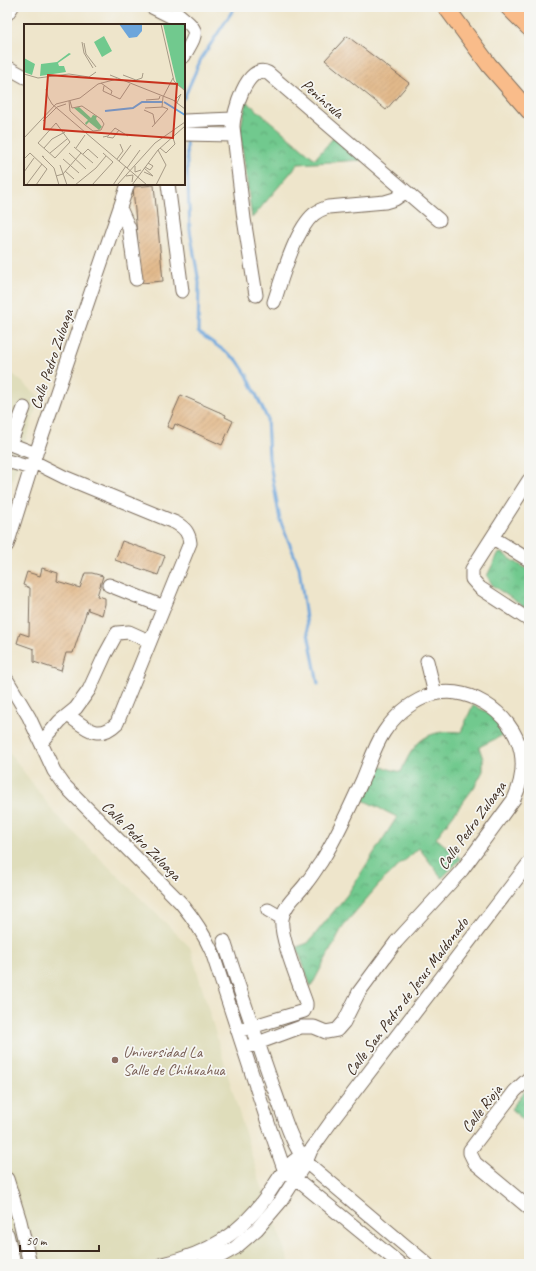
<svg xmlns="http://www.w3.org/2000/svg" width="536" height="1271" viewBox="0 0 536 1271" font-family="Caveat,sans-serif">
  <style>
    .built { fill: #dfddbb }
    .park { fill: url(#park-crowns); stroke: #567a56 }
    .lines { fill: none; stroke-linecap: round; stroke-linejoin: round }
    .stream { stroke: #6ca5db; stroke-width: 3 }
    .building { fill: url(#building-hatch) }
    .minor-casing { stroke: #7a6b5b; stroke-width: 15 }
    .major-casing { stroke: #7a6b5b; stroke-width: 18 }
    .minor { stroke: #fff; stroke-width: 13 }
    .major { stroke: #f9bc8a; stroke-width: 16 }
    .education-dot { fill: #8d6e63; stroke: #f6f6f2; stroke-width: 1.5 }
    .labels { text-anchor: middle; stroke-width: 3.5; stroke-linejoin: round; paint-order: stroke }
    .street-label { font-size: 16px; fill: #3b2a1e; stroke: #f6f6f2 }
    .education-label { font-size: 16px; fill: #785e54; stroke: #f6f6f2; text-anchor: start }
    .inset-river { fill: none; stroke: #6ca5db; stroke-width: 2 }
    .inset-road { fill: none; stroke: #a69a86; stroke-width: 1 }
    .view { fill: #c8321e; fill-opacity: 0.15; stroke: #c8321e; stroke-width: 2 }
    .inset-edge { fill: none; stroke: #3b2a1e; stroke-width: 2 }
  </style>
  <defs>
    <pattern id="park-crowns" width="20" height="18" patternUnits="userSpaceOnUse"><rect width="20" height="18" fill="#71c98e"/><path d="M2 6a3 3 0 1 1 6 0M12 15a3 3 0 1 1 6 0" fill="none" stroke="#5ea373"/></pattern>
    <pattern id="building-hatch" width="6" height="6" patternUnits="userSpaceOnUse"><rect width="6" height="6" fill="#e2b98b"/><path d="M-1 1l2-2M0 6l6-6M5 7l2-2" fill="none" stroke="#c39f78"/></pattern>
  </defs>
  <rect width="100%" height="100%" fill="#f6f6f2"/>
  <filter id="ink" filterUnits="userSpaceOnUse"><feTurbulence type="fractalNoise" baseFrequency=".025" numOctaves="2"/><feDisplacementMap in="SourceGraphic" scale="8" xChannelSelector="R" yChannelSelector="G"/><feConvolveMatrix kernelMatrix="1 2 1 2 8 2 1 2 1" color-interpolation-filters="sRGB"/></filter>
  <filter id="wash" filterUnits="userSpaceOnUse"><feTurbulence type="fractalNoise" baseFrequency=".012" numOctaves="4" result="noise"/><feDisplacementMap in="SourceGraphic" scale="16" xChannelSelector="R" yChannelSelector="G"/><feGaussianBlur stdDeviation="0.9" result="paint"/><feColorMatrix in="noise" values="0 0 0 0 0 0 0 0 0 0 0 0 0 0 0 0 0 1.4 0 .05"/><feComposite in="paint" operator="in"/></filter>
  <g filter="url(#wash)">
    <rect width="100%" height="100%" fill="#eee5cb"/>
    <path class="built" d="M7,369L40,397L7,496Z
      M7,749L55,814L190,947L257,1173L290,1264H7Z"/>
    <path class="park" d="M246,101L315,159L334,137L362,160L298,164L252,218L240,133Z
      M502,553L529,571V610L493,586L487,576L498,554Z
      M473,705L491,714L507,733L479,747L483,759V771L475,786L436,838L461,859L442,878L419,848L383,880L343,926L311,987L297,947L308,943L347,895L397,817L361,799L373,765L401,772C414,741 426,729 461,732Z
      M529,1086V1125L511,1109Z"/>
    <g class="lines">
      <path class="stream" d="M184,98L201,59L235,7
        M186,140L190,230L199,283L198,332L237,360L247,375L267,418L269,458L280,520L299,567L308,633L318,684"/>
    </g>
    <g id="blocks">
      <path class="building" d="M347,36L409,83L386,110L325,60Z
        M154,185L163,281L141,283L133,187Z
        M181,395L226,415L225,417L233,421L222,445L175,424L173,429L167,427Z
        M122,541L165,556L158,575L115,560Z
        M42,568L58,573L57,581L80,588L85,573H92L103,576L97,596L105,598V604L102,615L88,610V607L73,653H66L61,671L34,662V649L17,643L20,633L29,636L30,588L23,585L27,572L40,576Z"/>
    </g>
  </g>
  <g filter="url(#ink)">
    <use href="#blocks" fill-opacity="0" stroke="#7a6b5b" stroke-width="1"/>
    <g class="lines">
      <defs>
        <path id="minor" d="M152,7L174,18
          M177,13C200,32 198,31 184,56
          M7,14L12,7
          M7,67L25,77
          M184,121L233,119
          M184,134L233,135
          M168,184L182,291
          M120,208L129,228L136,279
          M256,295L244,219L233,127C233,113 247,62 268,73L439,220
          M274,302C282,278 295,230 314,214C318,211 322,209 328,207L385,202L395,199L405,192
          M24,408L10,444L36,454
          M7,461L31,468
          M34,462L64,477L176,523C185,528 189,533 190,543L117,723C98,742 85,727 68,715
          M529,480L472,569V579L480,588L529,620
          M493,538L529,560
          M7,545L31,468L128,184
          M109,585L164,607
          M427,661L435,694
          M7,680L29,717L54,771L64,785L181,903C194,919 204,934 212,952L268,1123L284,1169L400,1264
          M41,743L60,721L76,708L89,690L105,655L117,633L129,632L149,641
          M268,910L282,918
          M224,941C240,991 257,1040 274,1089C283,1113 290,1141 306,1162L427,1264
          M238,1031L304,1011L306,1006V1003C300,985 279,936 282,919C284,904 299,894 307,882C312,876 316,869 321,862C337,837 349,809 362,781C369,765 374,747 384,732C394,717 409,704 425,697C464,680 513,712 521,752C524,768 521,784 514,799L462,870L396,942L359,992L344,1022L337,1030L326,1032L314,1027H301L244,1048
          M529,1078L515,1091L470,1150V1153L475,1163L529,1208
          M7,1179L20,1221L30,1264
          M7,1234L14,1264
          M162,1264C208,1254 240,1234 267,1196C281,1176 285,1163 308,1152
          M204,1264L219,1257L235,1248L257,1229L281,1201L306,1162L311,1150L331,1122L529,863"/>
        <path id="major" d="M446,7L489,65L529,111
          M508,7L529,28"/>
      </defs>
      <use href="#minor" class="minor-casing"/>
      <use href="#major" class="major-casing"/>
      <use href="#minor" class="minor"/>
      <use href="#major" class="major"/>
    </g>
  </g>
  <circle class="education-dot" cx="115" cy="1060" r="4"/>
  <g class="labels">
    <g class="street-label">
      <text transform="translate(323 98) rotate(41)" y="6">Península</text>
      <text transform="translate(51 359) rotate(-71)" y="6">Calle Pedro Zuloaga</text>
      <text transform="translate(471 825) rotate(-54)" y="6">Calle Pedro Zuloaga</text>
      <text transform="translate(142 840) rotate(45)" y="6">Calle Pedro Zuloaga</text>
      <text transform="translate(406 996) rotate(-53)" y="6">Calle San Pedro de Jesus Maldonado</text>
      <text transform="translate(481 1108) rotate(-52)" y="6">Calle Rioja</text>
    </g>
    <g class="education-label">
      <text x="123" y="1057">Universidad La<tspan x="123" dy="18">Salle de Chihuahua</tspan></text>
    </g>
  </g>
  <g transform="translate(24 24)">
    <rect width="161" height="161" fill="#eee5cb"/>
    <path d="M80,12L88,27L78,33L70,18Z" fill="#71c98e"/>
    <path d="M139,0H161V66L153,61ZM45,29L47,30L34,39L35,42H40L42,48L16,52L17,40L33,38ZM0,34L11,40L8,51L0,48ZM55,83L67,94L69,91L73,92L72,95L78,103L75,106L65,98L62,101L61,99L64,96L50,84Z" fill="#71c98e"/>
    <path d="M95,0H118V7L113,13L105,14Z" fill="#6ca5db"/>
    <path class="inset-river" d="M140,78L161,91M81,87L109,84L118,78H138"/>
    <path class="inset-road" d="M137,0L150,57L161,67M58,18L60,29L69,44M60,19L62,30L72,43M0,50L14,54L45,50L65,53L72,48M86,51L149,76L161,85M99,51L112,56L118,54L119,49M77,59L88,67L87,70M80,62L79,67L96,75L106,60M22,65L24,73L28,80L123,161M122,76L135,75L136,72M45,77L46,87L61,101L69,107L77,106L80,100L77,95L58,82L48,84L46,77M150,77L157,70L153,79M138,83L139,73L149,54M121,84L139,83L144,85L128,103M120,86L129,90L131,100M19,97L33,83L42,80M32,99L46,118L31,134L14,119ZM79,113L84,112L91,104L104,112M83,113L89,114L95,106M0,114L32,80L56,74L74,60L93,55M50,123L69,139M20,124L28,115L41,108M52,124L61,111M136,124L142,129L151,120L149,114M26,129L43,115M45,129L62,145M79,129L89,138M59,130L64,125L74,134M20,133L18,132L30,144L35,161M0,135L6,129L23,145L12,161M39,135L55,149M93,135L99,127L96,120M95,137L107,121M36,141L43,161M111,142V148L117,146M121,143L126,146L129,142L124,139M103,144L116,126M41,147L50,155M0,148L10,134M120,148L129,152L120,144M32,152L39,150L57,129M102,152L109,151L108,158M3,160L18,140M51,161L72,144L82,132M68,161L89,138M89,161L102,142M93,161L131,119L161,98M108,161L134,126L161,102M132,161L142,141L134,126"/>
    <path class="view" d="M24,51L153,60L149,114L20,105Z"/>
    <rect width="161" height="161" class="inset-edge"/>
  </g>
  <rect width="536" height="1271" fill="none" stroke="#f6f6f2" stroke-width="24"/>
  <path d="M20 1245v6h79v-6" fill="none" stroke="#3b2a1e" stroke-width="2"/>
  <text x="26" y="1245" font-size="12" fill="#3b2a1e" stroke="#f6f6f2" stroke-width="3" paint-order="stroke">50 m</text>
</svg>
